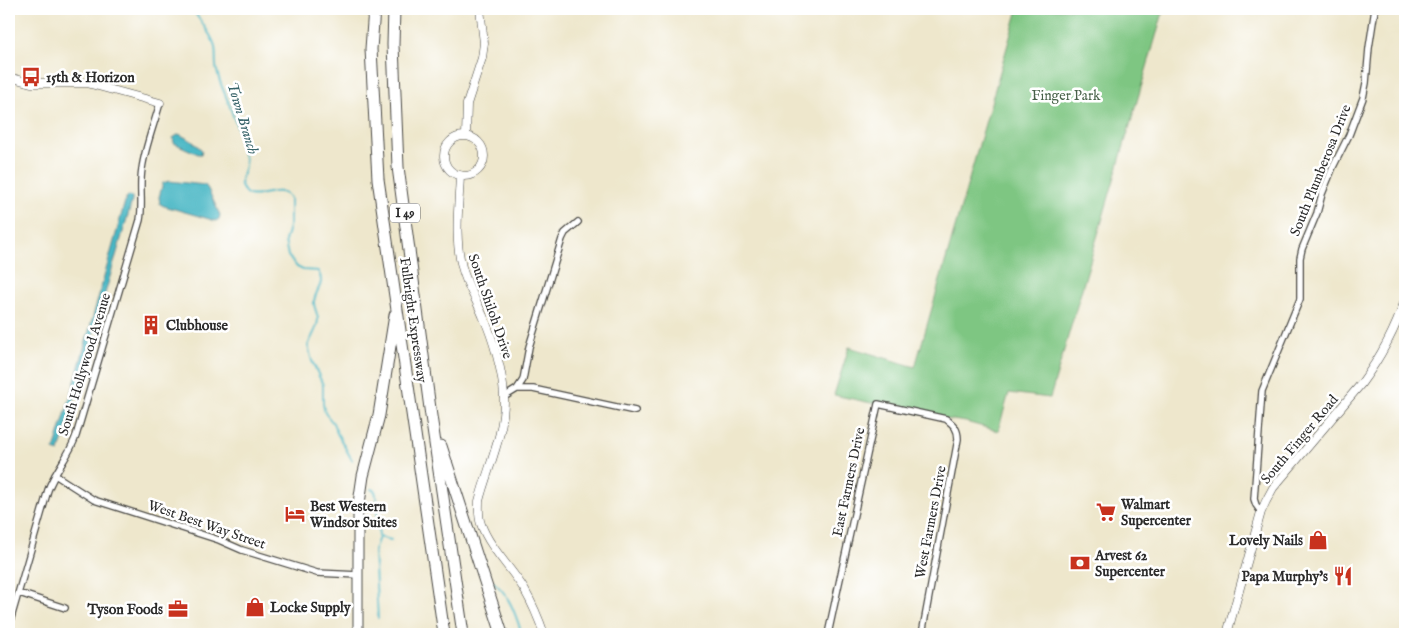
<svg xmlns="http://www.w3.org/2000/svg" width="1414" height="643" viewBox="0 0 1414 643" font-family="'IM FELL English',serif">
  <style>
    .green { fill: #7ec682; stroke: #547856 }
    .water { fill: #4ab7c5; stroke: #3a7178 }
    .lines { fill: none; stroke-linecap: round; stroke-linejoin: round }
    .stream { stroke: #4ab7c5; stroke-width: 2 }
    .minor-casing { stroke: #484743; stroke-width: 8 }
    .tertiary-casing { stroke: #484743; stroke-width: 9 }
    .secondary-casing { stroke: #484743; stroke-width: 11 }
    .motorway-casing { stroke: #484743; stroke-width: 13 }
    .minor { stroke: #fff; stroke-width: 5.5 }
    .tertiary { stroke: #fff; stroke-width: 8 }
    .secondary { stroke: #fff; stroke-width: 9 }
    .motorway { stroke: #fff; stroke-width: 11 }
    .labels { text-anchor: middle; stroke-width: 5; stroke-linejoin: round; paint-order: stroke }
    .shield { fill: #fff; stroke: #6b6b6b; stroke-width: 1 }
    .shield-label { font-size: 12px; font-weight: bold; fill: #2b2b2b }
    .poi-label { font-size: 14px; font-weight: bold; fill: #2b2b2b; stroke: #fff; text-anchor: start }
    .park-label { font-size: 14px; fill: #486149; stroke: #fff }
    .street-label { font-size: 14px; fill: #2b2b2b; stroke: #fff }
    .water-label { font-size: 15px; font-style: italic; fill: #376369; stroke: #fff }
  </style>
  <rect width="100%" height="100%" fill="#fff"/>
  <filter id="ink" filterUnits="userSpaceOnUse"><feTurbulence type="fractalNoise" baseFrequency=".02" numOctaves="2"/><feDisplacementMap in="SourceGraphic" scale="10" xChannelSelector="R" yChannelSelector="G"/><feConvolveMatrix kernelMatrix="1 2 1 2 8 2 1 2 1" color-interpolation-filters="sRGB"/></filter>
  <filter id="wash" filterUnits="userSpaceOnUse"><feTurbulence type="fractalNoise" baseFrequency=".0096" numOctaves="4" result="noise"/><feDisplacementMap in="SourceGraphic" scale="20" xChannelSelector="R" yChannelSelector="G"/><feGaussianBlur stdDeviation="1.12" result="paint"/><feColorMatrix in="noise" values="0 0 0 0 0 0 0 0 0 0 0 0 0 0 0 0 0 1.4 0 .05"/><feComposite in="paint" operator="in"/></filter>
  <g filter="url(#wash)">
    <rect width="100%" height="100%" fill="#eee7cc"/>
    <path class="green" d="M1018,9H1164L1050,398L1009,393L998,431L966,422L946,419L834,395L849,347L915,367Z"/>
    <path class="water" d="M179,134L192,141L202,150L201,154H198L174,143L173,138Z
      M169,181L205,185L208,189L220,215L219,219L216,221L164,206L160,204L159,197L163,183Z
      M128,196L132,197V201L59,452L54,450L72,392L126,198Z"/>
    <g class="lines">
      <path class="stream" d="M192,9C199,19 208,30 213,41C218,51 214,61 217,71C219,82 225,93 229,104C232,113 236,123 239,133C240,137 240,143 241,148C242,151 244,155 245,159C248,170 235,180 244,191C254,205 277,181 290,198V223L285,241L288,256L297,267L303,270L318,271C326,285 316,288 314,301C313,307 318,313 318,320C317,330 311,337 308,346L312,361L323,385V404L325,413L333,423L337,433L352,460
        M371,489L375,491L376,495L379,537L374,551L378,618
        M379,537L391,540
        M493,582C509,593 516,616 522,634"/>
    </g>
  </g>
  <g filter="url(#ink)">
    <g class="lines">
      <defs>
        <path id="minor" d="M517,389L523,380L529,347L562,239L565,233L578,222
          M504,397L517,389H533L635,411
          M55,475L94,500L219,540L242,550L317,573L359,575
          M1261,512L1256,505L1254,499L1262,391L1300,299V258L1302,249L1317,213L1322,194L1333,167L1349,135L1363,98L1366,83L1369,48L1375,9
          M19,593L65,608
          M9,625L48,490C55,471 69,456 76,436L140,220C143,203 139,186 142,169C145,147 154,125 160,103
          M828,634L878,404L946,419C954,425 958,429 958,439L922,634"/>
        <path id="tertiary" d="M9,77L31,83H87L160,103
          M466,136L467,104L482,58L484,43L480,9
          M444 156a20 20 0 1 1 40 0a20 20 0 1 1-40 0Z
          M460,175C459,204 454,239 462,267C466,284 476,299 483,316C493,338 503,372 504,397C505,433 488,467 479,501C479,509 478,516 481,524C489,547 511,568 524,589C532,603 539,619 544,634
          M1227,634L1261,512L1266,501L1273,488L1361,384C1380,358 1395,331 1405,300"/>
        <path id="secondary" d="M358,634V510"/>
        <path id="motorway" d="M374,9L371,49L378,179L444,634
          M394,9L393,45L398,167L431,416L463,634
          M441,446L502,634
          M358,510L363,476L379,415L395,315"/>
      </defs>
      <use href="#minor" class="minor-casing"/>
      <use href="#tertiary" class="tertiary-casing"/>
      <use href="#secondary" class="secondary-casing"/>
      <use href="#motorway" class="motorway-casing"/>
      <use href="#minor" class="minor"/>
      <use href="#tertiary" class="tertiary"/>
      <use href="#secondary" class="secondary"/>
      <use href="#motorway" class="motorway"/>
    </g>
  </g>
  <defs>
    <symbol id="bus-bare" viewBox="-9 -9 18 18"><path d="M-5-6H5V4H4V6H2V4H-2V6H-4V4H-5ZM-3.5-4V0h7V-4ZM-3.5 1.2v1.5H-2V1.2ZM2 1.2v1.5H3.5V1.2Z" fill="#c8321e" stroke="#fff" stroke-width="2.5" paint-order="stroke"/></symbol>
    <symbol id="building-bare" viewBox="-9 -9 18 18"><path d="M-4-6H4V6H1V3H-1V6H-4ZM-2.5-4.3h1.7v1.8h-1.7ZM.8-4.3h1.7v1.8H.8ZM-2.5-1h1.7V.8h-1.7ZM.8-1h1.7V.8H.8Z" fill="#c8321e" stroke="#fff" stroke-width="2.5" paint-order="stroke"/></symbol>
    <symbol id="supermarket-bare" viewBox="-9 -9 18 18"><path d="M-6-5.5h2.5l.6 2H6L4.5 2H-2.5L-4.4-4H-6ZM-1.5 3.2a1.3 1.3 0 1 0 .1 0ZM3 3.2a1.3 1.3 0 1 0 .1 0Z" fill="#c8321e" stroke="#fff" stroke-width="2.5" paint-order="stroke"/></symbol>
    <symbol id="hotel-bare" viewBox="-9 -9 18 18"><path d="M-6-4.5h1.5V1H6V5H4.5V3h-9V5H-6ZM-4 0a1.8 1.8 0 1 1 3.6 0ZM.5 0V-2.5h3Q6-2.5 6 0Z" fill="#c8321e" stroke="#fff" stroke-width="2.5" paint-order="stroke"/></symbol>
    <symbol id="shop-bare" viewBox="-9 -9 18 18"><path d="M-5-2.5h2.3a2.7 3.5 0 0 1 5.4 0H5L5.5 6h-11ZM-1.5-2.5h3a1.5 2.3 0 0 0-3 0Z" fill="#c8321e" stroke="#fff" stroke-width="2.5" paint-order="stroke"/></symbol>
    <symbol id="bank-bare" viewBox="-9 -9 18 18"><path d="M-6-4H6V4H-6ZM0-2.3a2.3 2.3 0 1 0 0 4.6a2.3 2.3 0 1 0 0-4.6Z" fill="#c8321e" stroke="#fff" stroke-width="2.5" paint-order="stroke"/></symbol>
    <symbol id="restaurant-bare" viewBox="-9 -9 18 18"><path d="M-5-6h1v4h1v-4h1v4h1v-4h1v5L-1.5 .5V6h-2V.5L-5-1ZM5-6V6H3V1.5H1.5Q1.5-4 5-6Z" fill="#c8321e" stroke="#fff" stroke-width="2.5" paint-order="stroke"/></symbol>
    <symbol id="office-bare" viewBox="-9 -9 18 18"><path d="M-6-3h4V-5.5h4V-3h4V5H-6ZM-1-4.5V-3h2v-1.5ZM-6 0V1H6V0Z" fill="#c8321e" stroke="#fff" stroke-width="2.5" paint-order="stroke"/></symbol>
  </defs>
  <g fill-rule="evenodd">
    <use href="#bus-bare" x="17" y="63" width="28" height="28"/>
    <use href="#building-bare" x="137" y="311" width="28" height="28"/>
    <use href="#supermarket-bare" x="1092" y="498" width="28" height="28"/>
    <use href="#hotel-bare" x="281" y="500" width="28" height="28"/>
    <use href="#shop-bare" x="1304" y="526" width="28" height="28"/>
    <use href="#bank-bare" x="1066" y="549" width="28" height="28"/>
    <use href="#restaurant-bare" x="1329" y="562" width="28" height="28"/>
    <use href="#shop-bare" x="241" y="593" width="28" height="28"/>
    <use href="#office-bare" x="164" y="595" width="28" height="28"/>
  </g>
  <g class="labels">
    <rect class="shield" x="390" y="203.5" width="30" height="19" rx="4"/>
    <g class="shield-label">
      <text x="405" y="217">I 49</text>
    </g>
    <g class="poi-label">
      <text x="46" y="82">15th &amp; Horizon</text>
      <text x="166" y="330">Clubhouse</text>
      <text x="1121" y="509">Walmart<tspan x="1121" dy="16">Supercenter</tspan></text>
      <text x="310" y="511">Best Western<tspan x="310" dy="16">Windsor Suites</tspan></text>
      <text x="1303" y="545" text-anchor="end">Lovely Nails</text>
      <text x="1095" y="560">Arvest 62<tspan x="1095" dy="16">Supercenter</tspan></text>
      <text x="1328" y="581" text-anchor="end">Papa Murphy's</text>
      <text x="270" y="612">Locke Supply</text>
      <text x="163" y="614" text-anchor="end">Tyson Foods</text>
    </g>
    <g class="park-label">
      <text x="1066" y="100">Finger Park</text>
    </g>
    <g class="street-label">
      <text transform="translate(1320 170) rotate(-68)" y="5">South Plumberosa Drive</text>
      <text transform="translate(491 306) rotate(71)" y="5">South Shiloh Drive</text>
      <text transform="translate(414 320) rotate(82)" y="5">Fulbright Expressway</text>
      <text transform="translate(84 364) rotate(-73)" y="5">South Hollywood Avenue</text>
      <text transform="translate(1299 439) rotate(-50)" y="5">South Finger Road</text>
      <text transform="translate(848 482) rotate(-78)" y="5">East Farmers Drive</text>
      <text transform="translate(930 522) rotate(-79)" y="5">West Farmers Drive</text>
      <text transform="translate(207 524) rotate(19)" y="5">West Best Way Street</text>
    </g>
    <g class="water-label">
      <text transform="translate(243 118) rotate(73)" y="5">Town Branch</text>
    </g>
  </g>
  <rect width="1414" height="643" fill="none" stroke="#fff" stroke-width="30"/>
</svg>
